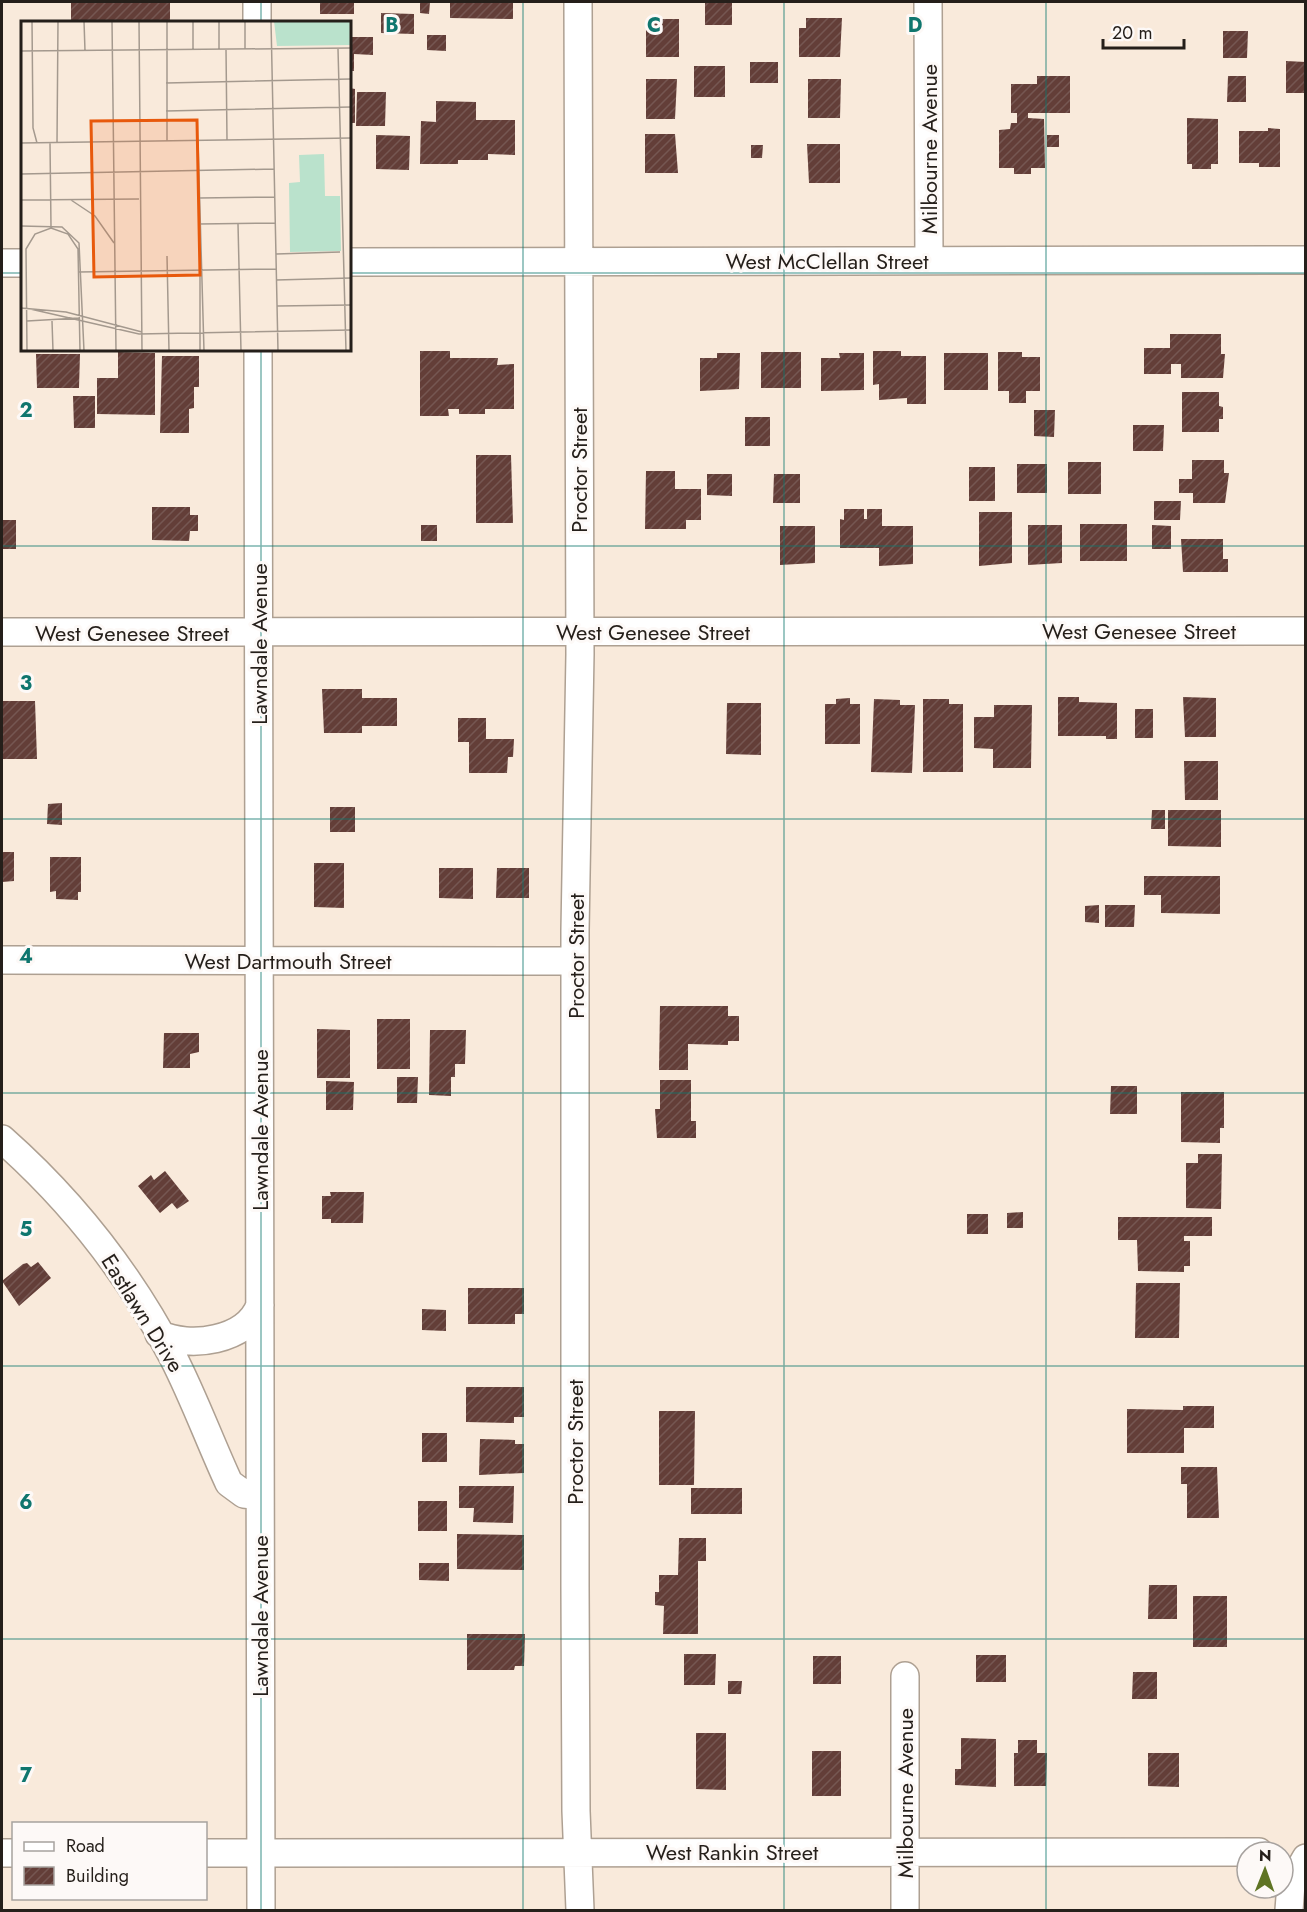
<svg xmlns="http://www.w3.org/2000/svg" width="1307" height="1912" viewBox="0 0 1307 1912" font-family="Jost,sans-serif">
  <style>
    .building { fill: url(#building-hatch) }
    .lines { fill: none; stroke-linecap: round; stroke-linejoin: round }
    .minor-casing { stroke: #aea092; stroke-width: 30 }
    .minor { stroke: #fff; stroke-width: 27 }
    .grid { fill: none; stroke: #0f766e; stroke-width: 1.5; stroke-opacity: 0.55 }
    .labels { text-anchor: middle; stroke-width: 6; stroke-linejoin: round; paint-order: stroke }
    .street-label { font-size: 22px; fill: #251f1a; stroke: #fdf9f7 }
    .inset-road { fill: none; stroke: #a4998e; stroke-width: 1.5 }
    .view { fill: #e8590c; fill-opacity: 0.15; stroke: #e8590c; stroke-width: 3 }
    .inset-edge { fill: none; stroke: #251f1a; stroke-width: 3 }
    .grid-label { font-size: 20px; text-anchor: middle; font-weight: bold; fill: #0f766e; stroke: #fdf9f7; stroke-width: 6; stroke-linejoin: round; paint-order: stroke }
  </style>
  <defs>
    <pattern id="building-hatch" width="6" height="6" patternUnits="userSpaceOnUse" patternTransform="scale(1.5)"><rect width="6" height="6" fill="#633e38"/><path d="M-1 1l2-2M0 6l6-6M5 7l2-2" fill="none" stroke="#755752"/></pattern>
  </defs>
  <rect width="100%" height="100%" fill="#f9eadb"/>
  <path class="building" d="M71,2H170V22H71Z
    M320,2H354V14H320Z
    M420,2H430L429,14L420,13Z
    M450,2H513V19L450,18Z
    M705,3H732V25H705Z
    M381,13L414,14V34L381,33Z
    M806,18H842L840,57H799V28H806Z
    M646,19H679V57H646Z
    M1223,31H1248L1247,58H1223Z
    M427,35H446V51L427,50Z
    M350,37H373V55L354,54V71H350Z
    M1286,61L1306,62V93H1286Z
    M750,62H778V83H750Z
    M694,66H725V97H694Z
    M1037,76H1070V113H1028V118L1044,119L1045,168H1031V174H1014V168H999V130L1010,129L1011,123H1017V113H1011V84H1037Z
    M1228,76H1246V102H1227Z
    M646,79H677L675,119H646Z
    M808,79H841L840,118H808Z
    M350,88L355,89V123H350Z
    M357,92H386L385,126H356Z
    M436,101L476,102V120H515V155L488,154V160H458V164H420L421,121L436,122Z
    M1187,118L1218,119V164H1211V169H1192V164H1187Z
    M1268,128L1280,129V167H1259V163H1239V131H1268Z
    M645,134H675L678,173H645Z
    M376,135L410,136L409,170L376,169Z
    M1047,135H1059V147H1047Z
    M807,144H840V183H809Z
    M751,145H763L762,158H751Z
    M1170,334H1221V354H1225L1223,378H1181V364H1171V374H1144V348H1170Z
    M420,351H450V358H498L497,365L514,364V409H485V414H459V409H448L449,416H420Z
    M873,351H901V356H926V404H907V398L879,400V384L873,385Z
    M118,352L155,353V415L97,414V378H118Z
    M761,352H801V388H761Z
    M998,352H1022V357H1040V391H1026V403H1009V391H998Z
    M717,353H740L739,389L700,391V358H717Z
    M839,353H864V390L821,391V358H840Z
    M944,353H988V390H944Z
    M36,354H80L79,388H37Z
    M162,356H199V387H194V408L189,409V433H160Z
    M1182,392H1219V406L1223,407V419H1219V432H1182Z
    M73,396H95V428H74Z
    M1034,410H1055L1054,437L1034,436Z
    M745,417H770V446H745Z
    M1133,425H1164L1163,451H1133Z
    M476,455H511L513,523H476Z
    M1192,460H1224V473H1229L1225,503H1193V493H1179V479H1192Z
    M1068,462H1101V494H1068Z
    M1017,464H1047V493H1017Z
    M969,467H995V501H969Z
    M646,471H675V489H701V520H686V529H645Z
    M707,474H732V496L707,495Z
    M774,474H800V503H773Z
    M1154,501H1181L1180,520H1154Z
    M152,507H190V515H198V531H190L189,541L152,540Z
    M844,509H864V519H867V509H882V526H913V564L879,566V548H840V519L844,520Z
    M979,512H1012V563L979,566Z
    M2,520H16V549H2Z
    M1080,524H1127V561H1080Z
    M421,525H437V541H421Z
    M1028,525H1062V563L1028,565Z
    M1152,525L1171,526V549H1152Z
    M780,526H815V563L780,565Z
    M1181,539H1223V559H1228V572H1183Z
    M322,689H362V698H397V726H362V733H324Z
    M1058,697H1079V702L1117,703V739H1106V736H1058Z
    M1183,697L1216,698V737H1185Z
    M850,698V704H860V744H825V704H836V699Z
    M874,699L900,700V705H915L912,773L871,772Z
    M923,699H949V704H963V772H923Z
    M2,701H35L37,759H2Z
    M727,703H761V755L726,754Z
    M994,705H1032L1031,768H993V749L974,748V717H994Z
    M1135,709H1153V738H1135Z
    M458,718H486V739H514L513,757H508L507,773H469V742H458Z
    M1184,761H1218V800H1185Z
    M62,803V825L47,824L48,804Z
    M330,807H355V832H330Z
    M1152,810H1165V829H1151Z
    M1168,810H1221V847L1168,846Z
    M2,852H14V881L2,882Z
    M50,857H81V892H78V900L56,899V891L50,892Z
    M314,863H344V908L314,907Z
    M439,868H473V899L439,898Z
    M497,868H529V898H496Z
    M1144,876H1220V914L1161,913V895H1144Z
    M1099,905V923L1085,922V906Z
    M1105,905H1135L1134,927H1105Z
    M660,1006H728V1016H739V1041H728V1045L688,1044V1070H659Z
    M377,1019H410V1069H377Z
    M317,1029L350,1030V1078H317Z
    M430,1030H466L465,1064H455V1077H451V1096L429,1095Z
    M164,1033H199V1052L190,1054V1068H163Z
    M397,1077H418L417,1103H397Z
    M660,1080H691V1121H696V1138H657L655,1109H660Z
    M326,1081L354,1082L353,1110H326Z
    M1111,1086H1137V1114H1110Z
    M1181,1092H1224V1128H1220V1143L1181,1142Z
    M1198,1154H1222L1221,1209L1186,1208V1163H1198Z
    M165,1171L189,1201L177,1209L172,1203L160,1213L138,1186L151,1175L154,1180Z
    M330,1192H364L363,1223H331V1219H322V1196H331Z
    M1023,1212V1228H1007V1213Z
    M967,1214H988V1234H967Z
    M1118,1217H1212V1236H1184V1241H1190V1266H1184V1272L1138,1271L1137,1240H1118Z
    M38,1262L51,1278L19,1306L2,1281L23,1264L27,1263L31,1267Z
    M1136,1283H1180L1179,1338H1135Z
    M468,1288H524V1314H515V1324H468Z
    M422,1309L446,1310V1331L422,1330Z
    M466,1387H524V1417H514V1423L466,1422Z
    M1183,1406H1214V1428H1184V1453H1127V1409L1183,1410Z
    M659,1411H695L694,1485H659Z
    M422,1433H447V1462H422Z
    M480,1439L515,1440V1444H524V1473L479,1475Z
    M1181,1467H1217L1219,1518H1187V1484H1181Z
    M459,1486H514L513,1523L473,1522L474,1508H459Z
    M691,1488H742V1514H691Z
    M418,1501H447V1531H418Z
    M457,1534L524,1535V1570L457,1569Z
    M679,1538H706V1561H698V1634H663L664,1606L655,1605V1592H659V1575H678Z
    M419,1563H449V1581L419,1580Z
    M1149,1585H1177V1619H1148Z
    M1193,1596H1227V1647H1193Z
    M467,1634H525L524,1666H515L514,1670H467Z
    M684,1654H716L715,1685H684Z
    M976,1655H1006V1682H976Z
    M813,1656H841V1684H813Z
    M1133,1672H1157V1699H1132Z
    M728,1681H742L741,1694H728Z
    M696,1733H726V1790L696,1789Z
    M961,1738L996,1739V1787L955,1785V1769H961Z
    M1018,1740H1037V1753H1047L1046,1786H1014V1753H1018Z
    M812,1751H841V1796H812Z
    M1148,1753H1179V1787L1148,1786Z"/>
  <g class="lines">
    <defs>
      <path id="minor" d="M257,2V22
        M578,2L580,654L575,930V1587L576,1811L580,1910
        M928,2L929,261
        M350,262L1306,260
        M2,263H22
        M258,350L261,1910
        M2,632L1306,631
        M2,960L575,961
        M2,1139C71,1200 130,1275 173,1357C194,1398 210,1442 229,1483L244,1494L260,1496
        M159,1334C189,1349 247,1341 260,1305
        M2,1853H14
        M206,1853L1259,1852
        M905,1910V1676
        M1289,1910L1291,1884L1306,1858"/>
    </defs>
    <use href="#minor" class="minor-casing"/>
    <use href="#minor" class="minor"/>
  </g>
  <path class="grid" d="M261,2V22M523,2V1910M784,2V1910M1046,2V1910M2,273H22M350,273H1306M261,350V1910M2,546H1306M2,819H1306M2,1093H1306M2,1366H1306M2,1639H1306"/>
  <g class="labels">
    <g class="street-label">
      <text transform="translate(929 149) rotate(-90)" y="8">Milbourne Avenue</text>
      <text x="827" y="269">West McClellan Street</text>
      <text transform="translate(579 470) rotate(-90)" y="8">Proctor Street</text>
      <text x="1139" y="639">West Genesee Street</text>
      <text x="653" y="640">West Genesee Street</text>
      <text x="132" y="641">West Genesee Street</text>
      <text transform="translate(259 644) rotate(-90)" y="8">Lawndale Avenue</text>
      <text transform="translate(576 956) rotate(-90)" y="8">Proctor Street</text>
      <text x="288" y="969">West Dartmouth Street</text>
      <text transform="translate(260 1130) rotate(-90)" y="8">Lawndale Avenue</text>
      <text transform="translate(143 1313) rotate(58)" y="8">Eastlawn Drive</text>
      <text transform="translate(575 1442) rotate(-90)" y="8">Proctor Street</text>
      <text transform="translate(260 1616) rotate(-90)" y="8">Lawndale Avenue</text>
      <text transform="translate(905 1793) rotate(-90)" y="8">Milbourne Avenue</text>
      <text x="732" y="1860">West Rankin Street</text>
    </g>
  </g>
  <g transform="translate(21 21)">
    <rect width="330" height="330" fill="#f9eadb"/>
    <path d="M253,0H330V24L256,25ZM303,133L304,175H319L320,230L269,231L268,162L279,161L278,134Z" fill="#bae2cc"/>
    <path class="inset-road" d="M11,0L12,107L16,122M63,0L64,30M91,0L95,330M118,0L121,330M146,0V120M224,0V28M250,0L257,330M205,28L206,119M317,28L325,330M172,29V0M198,29V0M0,30L330,27M145,62L330,58M145,90L330,86M177,120L183,330M0,122L330,117M29,122L30,206M36,122L37,0M0,153L253,148M178,177L254,176M0,179L118,178M50,179L74,195L93,222M178,203L254,202M217,203L220,330M0,205L41,206L58,222L63,330M255,233L319,231M146,235L148,330M58,251L255,248M255,259L330,257M256,285L330,284M0,287L45,291L121,311M5,287L118,313L330,309M6,300L58,297M31,300L32,330M6,330L5,228L14,213L30,207L47,213L57,228L59,330M179,330V249"/>
    <path class="view" d="M176,99L179,254L73,256L70,100Z"/>
    <rect width="330" height="330" class="inset-edge"/>
  </g>
  <g class="grid-label">
    <text x="392" y="32">B</text>
    <text x="654" y="32">C</text>
    <text x="915" y="32">D</text>
    <text x="26" y="417">2</text>
    <text x="26" y="690">3</text>
    <text x="26" y="963">4</text>
    <text x="26" y="1236">5</text>
    <text x="26" y="1509">6</text>
    <text x="26" y="1782">7</text>
  </g>
  <rect width="1307" height="1912" fill="none" stroke="#251f1a" stroke-width="6"/>
  <rect x="12" y="1822" width="195" height="78" fill="#fdf9f7" stroke="#a7a29f" stroke-width="1.5"/>
  <rect x="24" y="1842" width="30" height="9" fill="#ffffff" stroke="#a7a29f" stroke-width="1.5"/>
  <text x="66" y="1852" font-size="18" fill="#251f1a">Road</text>
  <rect x="24" y="1867" width="30" height="18" fill="url(#building-hatch)" stroke="#a7a29f" stroke-width="1.5"/>
  <text x="66" y="1882" font-size="18" fill="#251f1a">Building</text>
  <g transform="translate(1265 1870) rotate(1)"><circle r="28" fill="#fdf9f7" stroke="#a7a29f" stroke-width="1.5"/>
  <path d="M0-4.5L10 22L0 15L-10 22Z" fill="#5f7424"/>
  <text y="-9" font-size="16" font-weight="bold" text-anchor="middle" fill="#251f1a">N</text>
  </g>
  <path d="M1103 39v9h81v-9" fill="none" stroke="#251f1a" stroke-width="3"/>
  <text x="1112" y="39" font-size="18" fill="#251f1a" stroke="#fdf9f7" stroke-width="4.5" paint-order="stroke">20 m</text>
</svg>
